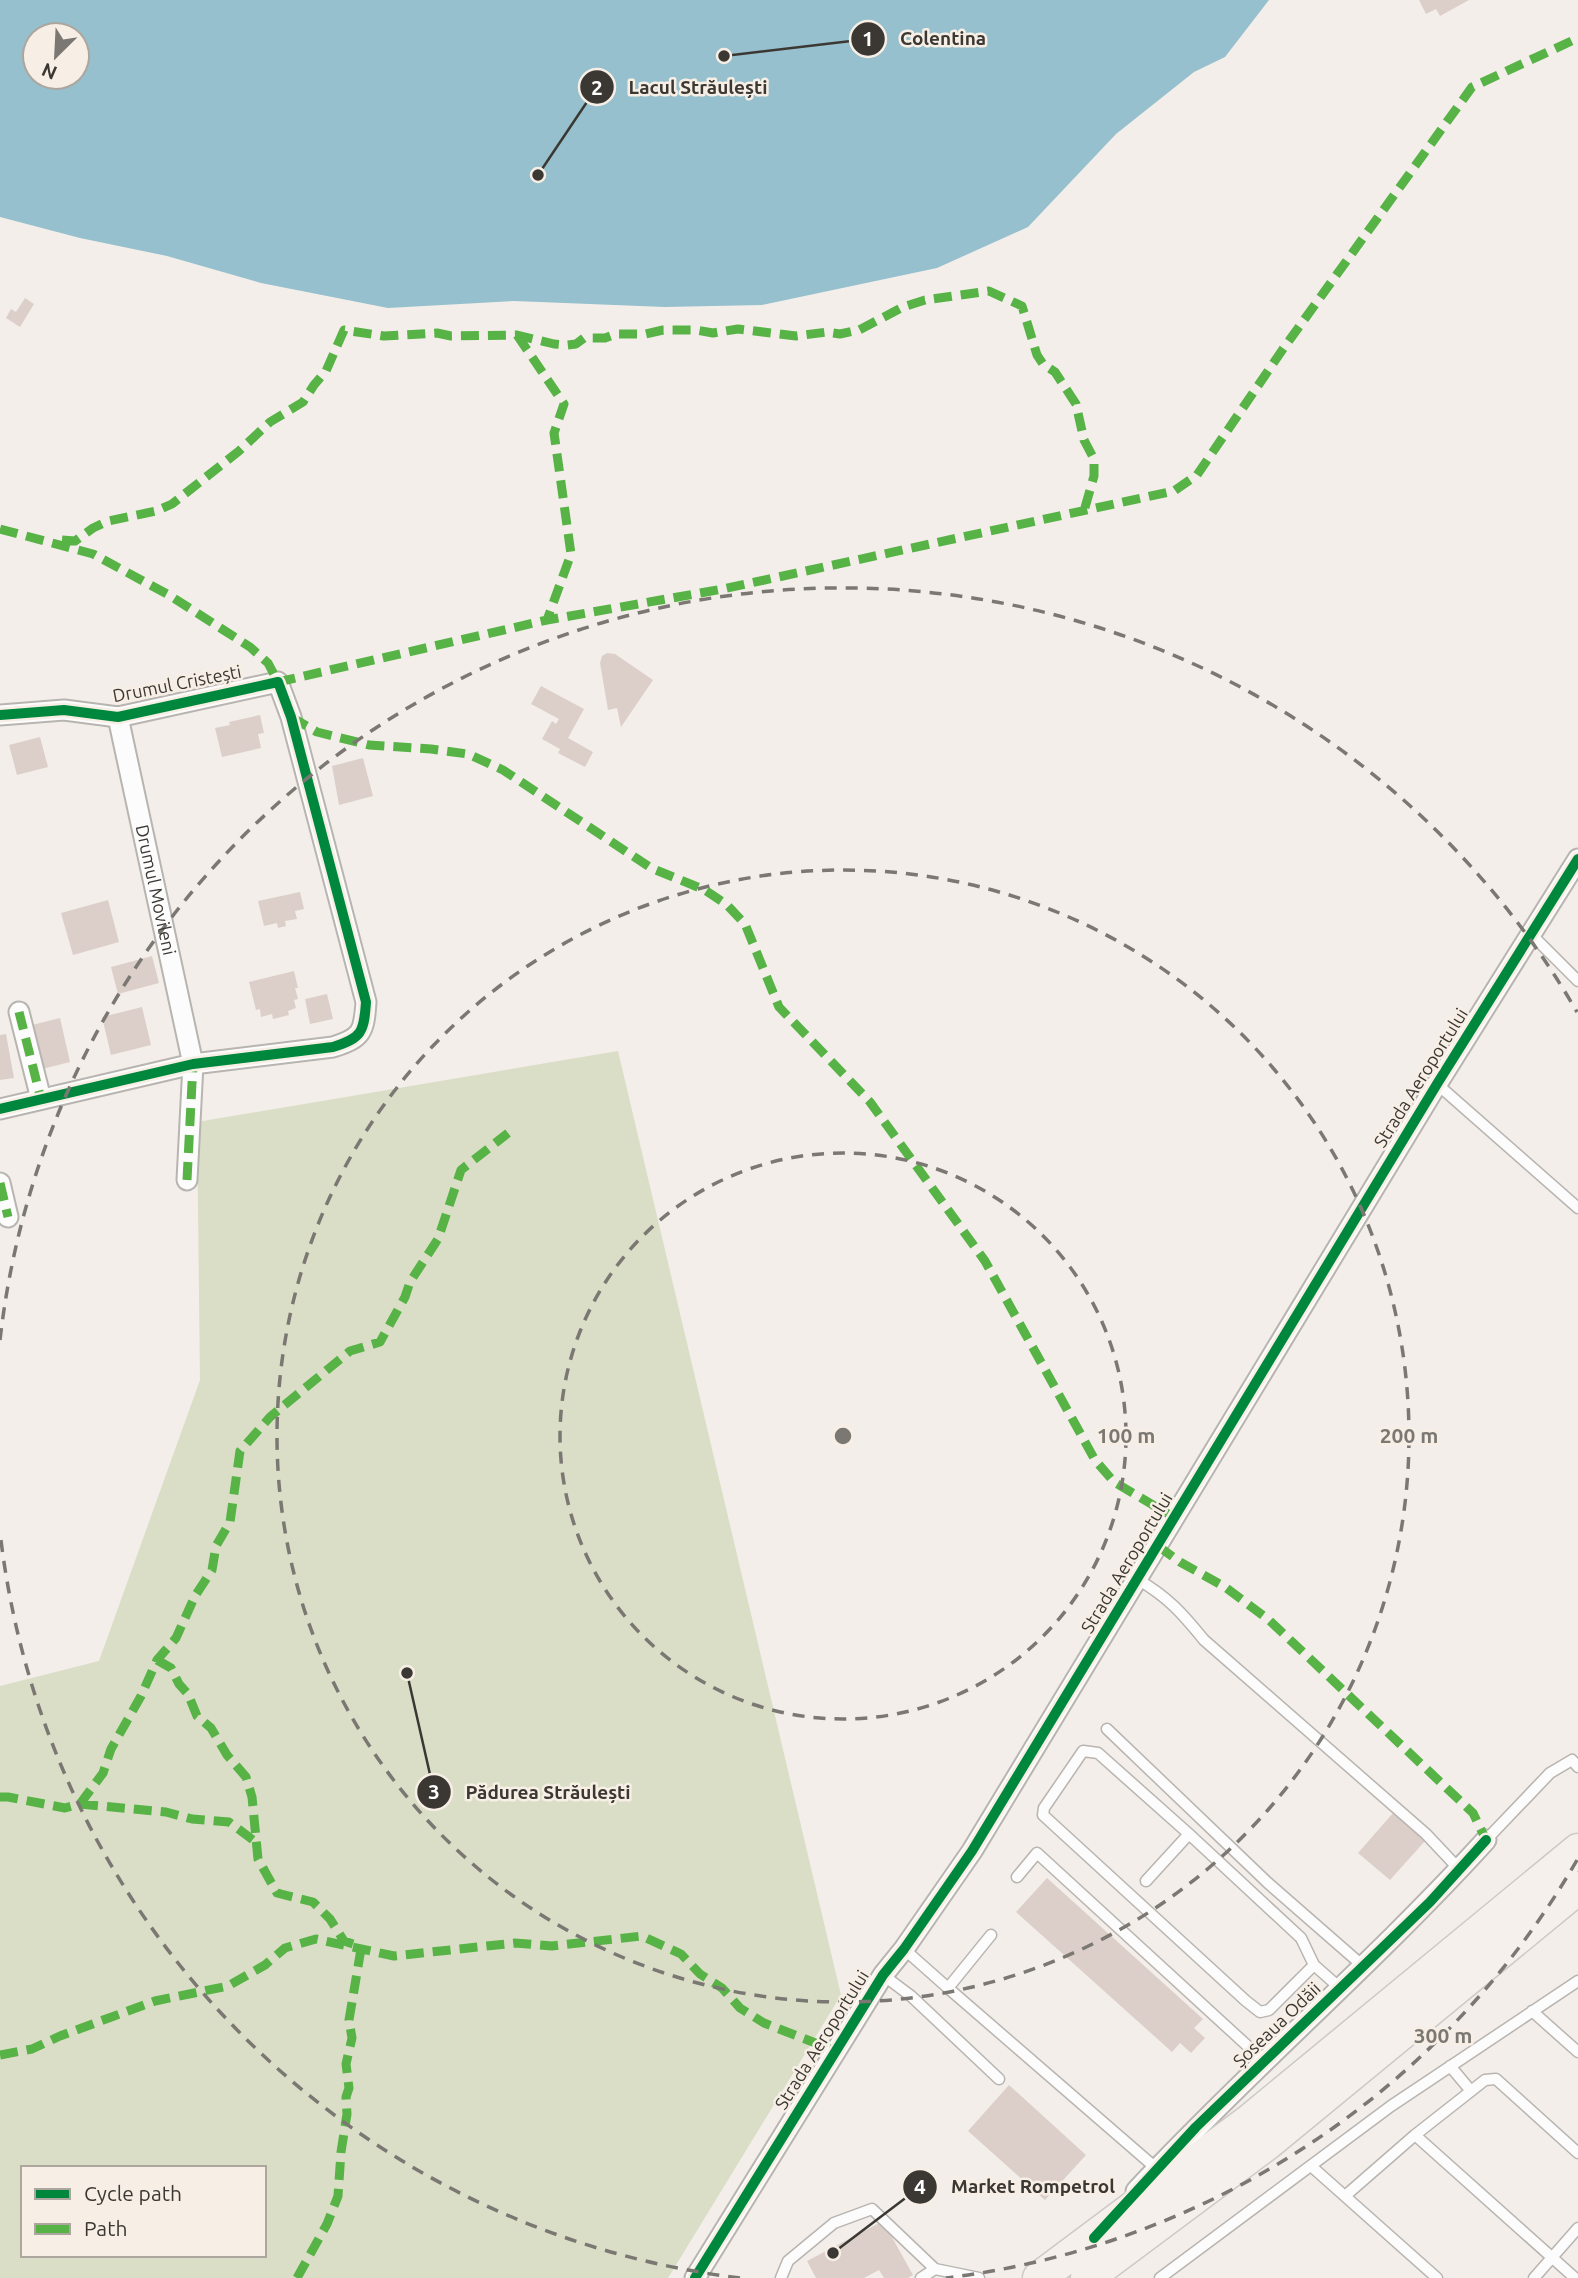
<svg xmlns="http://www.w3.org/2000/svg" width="1578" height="2278" viewBox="0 0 1578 2278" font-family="Ubuntu,sans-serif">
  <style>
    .green { fill: #dadec6; fill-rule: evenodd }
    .water { fill: #96c0cd; fill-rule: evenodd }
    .building { fill: #dccfc9 }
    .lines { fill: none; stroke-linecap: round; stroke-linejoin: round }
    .lane-casing { stroke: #b8b4b0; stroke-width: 13 }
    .street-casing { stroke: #b8b4b0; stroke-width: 23 }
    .primary-casing { stroke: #ccc9c7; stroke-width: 35 }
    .lane { stroke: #fdfcfc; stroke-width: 10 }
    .street { stroke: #fdfcfc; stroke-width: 19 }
    .primary { stroke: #f6f0ed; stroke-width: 32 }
    .quiet { stroke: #57b346; stroke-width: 9; stroke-dasharray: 18 9; stroke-linecap: butt }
    .cycleway-casing { stroke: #f7efe5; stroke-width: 15 }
    .cycleway { stroke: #00873e; stroke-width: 10 }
    .ring { fill: none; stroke: #7b7873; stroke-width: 3.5; stroke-dasharray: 12 9 }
    .labels { text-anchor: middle; stroke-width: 5; stroke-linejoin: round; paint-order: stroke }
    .street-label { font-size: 18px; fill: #3b3834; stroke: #f7efe5 }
    .centre { fill: #7b7873; stroke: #f7efe5; stroke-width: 3.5 }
    .ring-label { font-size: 21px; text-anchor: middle; font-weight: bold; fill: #7b7873; stroke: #f7efe5; stroke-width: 5; stroke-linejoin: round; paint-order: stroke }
    .leader { fill: none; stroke: #3b3834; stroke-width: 2.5 }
    .callout-dot { fill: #3b3834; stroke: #f7efe5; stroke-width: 2.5 }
    .mark-label { font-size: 21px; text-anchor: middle; font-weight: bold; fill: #fff }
    .callout-label { font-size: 19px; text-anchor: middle; font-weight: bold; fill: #3b3834; stroke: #f7efe5; stroke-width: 5; stroke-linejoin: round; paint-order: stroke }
  </style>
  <rect width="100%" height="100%" fill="#f3eee9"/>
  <path class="green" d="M618,1051L841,1995L668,2278H0V1686L99,1661L200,1380L197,1122ZM23,2168H264V2255H23Z"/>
  <path class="water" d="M0,0H1269L1225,57L1194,72L1116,134L1028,227L937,268L762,305L665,307L514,301L388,308L261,283L167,256L80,238L0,217ZM35,35H77V77H35Z"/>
  <path class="building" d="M1419,0H1469L1440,16L1436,9L1426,14Z
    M25,298L34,304L20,327L6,318L11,309L16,312Z
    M607,653L615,654L653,680L621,727L617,708L608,710L600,663L602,656Z
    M541,686L584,709L568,738L593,752L585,767L558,753L560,749L542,739L552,721L556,724L559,719L531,704Z
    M260,715L264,733L258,734L261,748L222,757L215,728L230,725L229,722Z
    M40,737L48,767L17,775L9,745Z
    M363,758L373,796L339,805L332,766Z
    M300,892L304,909L295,911L297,919L285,921L286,926L278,928L277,923L264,926L258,901Z
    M108,900L119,942L73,955L61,913Z
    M152,956L159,983L118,994L111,967Z
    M294,971L298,988H295L298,999L294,1000L296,1008L288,1011L289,1015L273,1019L272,1014L261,1017L260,1009L256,1010L249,982Z
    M327,994L333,1019L310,1024L305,999Z
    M142,1007L151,1045L111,1055L102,1017Z
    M60,1018L70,1062L38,1070L28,1026Z
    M6,1034L14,1078L0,1080V1035Z
    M1393,1813L1425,1841L1390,1880L1358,1853Z
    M1047,1878L1203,2019L1194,2028L1205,2038L1191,2053L1180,2043L1172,2052L1016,1912Z
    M1009,2085L1086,2155L1045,2200L968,2131Z
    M883,2221L913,2275L908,2278H884L879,2270L864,2278H816L807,2261Z"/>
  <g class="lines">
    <defs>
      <path id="lane" d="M1531,934L1578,981
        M1437,1084L1578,1208
        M1137,1579C1168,1597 1182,1613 1204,1640L1426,1834L1459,1869
        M1107,1729L1268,1883L1363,1966
        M1486,1840L1550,1773L1572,1760L1578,1767
        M1017,1877L1037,1853L1264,2061
        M1146,1881L1189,1834
        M991,1935L948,1988L1157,2169
        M904,1949L948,1988
        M1314,1965L1269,2010L1260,2012L1246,2001L1043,1815L1044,1808L1083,1751L1098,1753L1189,1834L1301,1938L1314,1965L1340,1988
        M883,1975L911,1996L999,2079
        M1532,2011L1578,2052
        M1450,2066L1471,2091
        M1415,2135L1575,2278
        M1311,2166L1437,2278
        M1345,2196L1415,2135L1485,2080L1496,2079L1578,2153
        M781,2278L788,2261L834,2223L872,2209L935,2269
        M921,2278L935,2269L979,2278
        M1160,2278L1391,2106L1578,1981
        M1534,2278L1578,2228"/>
      <g id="street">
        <path d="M0,715L64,710L118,717L278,682L291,717L366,1002C364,1032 362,1038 333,1047L193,1064L0,1109"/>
        <path id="s1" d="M118,717L193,1064L187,1180"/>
        <path d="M19,1012L41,1099"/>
        <path d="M0,1183L8,1217"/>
        <path d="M1136,2191C1249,2070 1375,1962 1486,1840"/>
        <path d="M695,2278L883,1975L904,1949L972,1851L1437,1084L1578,859"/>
      </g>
      <path id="primary" d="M1039,2278L1249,2121L1578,1850
        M1087,2278L1268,2143L1578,1888"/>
    </defs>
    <use href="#lane" class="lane-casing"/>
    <use href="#street" class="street-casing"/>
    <use href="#primary" class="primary-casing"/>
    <use href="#lane" class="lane"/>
    <use href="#street" class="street"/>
    <use href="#primary" class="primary"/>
    <path class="quiet" d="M517,335L564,404L554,433L571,554L547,620
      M0,529L93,554L169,595L250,647L268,663L278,682L547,620L723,589L1174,491L1197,475L1283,349L1472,87L1578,38
      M62,540L75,541L93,528L108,521L156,511L172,504L239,451L270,422L303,402L314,385L326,371L344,330L384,336L437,333L451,336L517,335L554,344L567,345L576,344L584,338H605L616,334H646L663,330H696L713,333L738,329L796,336L827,332L840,334L859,330L903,307L925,300L989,291L1022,306L1037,355L1043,364L1055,372L1076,404L1084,440L1094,459V476L1084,511
      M291,717L317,732L369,745L431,749L468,754L503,770L651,868L705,890L726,904L745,924L779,1007L870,1102L985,1261L1095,1460L1114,1482L1175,1518
      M19,1012L41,1099
      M187,1180L193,1064
      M0,1183L8,1217
      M1158,1546L1180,1562L1225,1587L1269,1620L1473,1813L1486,1840
      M157,1660L171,1668L179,1684L188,1694L197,1716L211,1728L227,1755L246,1777L252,1797L258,1859L277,1893L313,1902L330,1919L344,1941L353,1944
      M0,1797H8L65,1808L80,1804L103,1773L111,1749L141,1696L157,1660L176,1638L195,1596L212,1570L216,1546L230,1522L240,1451L270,1417L350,1351L380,1342L405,1297L410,1282L438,1239L461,1170L508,1133
      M80,1804L166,1812L192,1819L229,1822L257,1843
      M0,2055L32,2049L60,2036L155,2001L228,1986L265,1965L285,1948L316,1939L394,1956L515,1943L552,1946L642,1936L681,1954L700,1974L722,1988L740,2008L764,2023L836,2051
      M297,2278L327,2224L338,2196L341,2152L347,2114L346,2097L349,2088L346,2064L352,2038L349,2020L361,1949"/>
    <defs>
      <path id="cycleway" d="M0,715L64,710L118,717L278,682L291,717L366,1002C364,1032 362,1038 333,1047L193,1064L0,1109
        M1094,2238L1196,2127L1430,1902L1486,1840
        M695,2278L883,1975L904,1949L972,1851L1437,1084L1578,859"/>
    </defs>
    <use href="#cycleway" class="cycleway-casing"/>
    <use href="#cycleway" class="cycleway"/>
  </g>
  <g class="ring">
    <circle cx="843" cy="1436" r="283"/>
    <circle cx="843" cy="1436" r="566"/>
    <path d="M1577 1860A848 848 0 0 1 946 2278M740 2278A848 848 0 0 1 0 1532M0 1340A848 848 0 0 1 1577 1012"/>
  </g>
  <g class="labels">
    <g class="street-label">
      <text transform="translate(177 684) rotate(-11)" y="6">Drumul Cristești</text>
      <text dy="6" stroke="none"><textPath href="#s1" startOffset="177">Drumul Movileni</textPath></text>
      <text transform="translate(1421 1078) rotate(-58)" y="6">Strada Aeroportului</text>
      <text transform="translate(1127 1563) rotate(-59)" y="6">Strada Aeroportului</text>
      <text transform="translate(1277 2025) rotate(-44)" y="6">Șoseaua Odăii</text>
      <text transform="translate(822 2040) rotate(-58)" y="6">Strada Aeroportului</text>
    </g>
  </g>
  <circle cx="843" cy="1436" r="10" class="centre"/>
  <g class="ring-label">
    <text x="1126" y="1443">100 m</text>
    <text x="1409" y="1443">200 m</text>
    <text x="1443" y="2043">300 m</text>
  </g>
  <path class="leader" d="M724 56L868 39M538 175L597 87M407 1673L434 1792M833 2253L920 2187"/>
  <g class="callout-dot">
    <circle cx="724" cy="56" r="7"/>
    <circle cx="538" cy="175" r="7"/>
    <circle cx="407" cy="1673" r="7"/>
    <circle cx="833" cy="2253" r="7"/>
    <circle cx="868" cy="39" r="18"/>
    <circle cx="597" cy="87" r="18"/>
    <circle cx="434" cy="1792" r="18"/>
    <circle cx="920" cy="2187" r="18"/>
  </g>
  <g class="mark-label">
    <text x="868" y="46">1</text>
    <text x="597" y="95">2</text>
    <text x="434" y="1799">3</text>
    <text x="920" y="2194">4</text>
  </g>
  <g class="callout-label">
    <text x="943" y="45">Colentina</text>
    <text x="698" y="94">Lacul Străulești</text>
    <text x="548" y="1799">Pădurea Străulești</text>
    <text x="1033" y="2193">Market Rompetrol</text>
  </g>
  <rect x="21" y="2166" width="245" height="91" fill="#f7efe5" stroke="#aca69e" stroke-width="2"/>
  <rect x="35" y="2189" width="35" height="10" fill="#00873e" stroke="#aca69e" stroke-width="2"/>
  <text x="84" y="2201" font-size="21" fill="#3b3834">Cycle path</text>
  <rect x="35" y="2224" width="35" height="10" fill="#57b346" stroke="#aca69e" stroke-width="2"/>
  <text x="84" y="2236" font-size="21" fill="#3b3834">Path</text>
  <g transform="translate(56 56) rotate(204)"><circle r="33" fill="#f7efe5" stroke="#aca69e" stroke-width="2"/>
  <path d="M0-5L12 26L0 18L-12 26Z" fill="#7b7873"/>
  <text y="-10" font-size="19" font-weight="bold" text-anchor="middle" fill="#3b3834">N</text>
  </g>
</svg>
